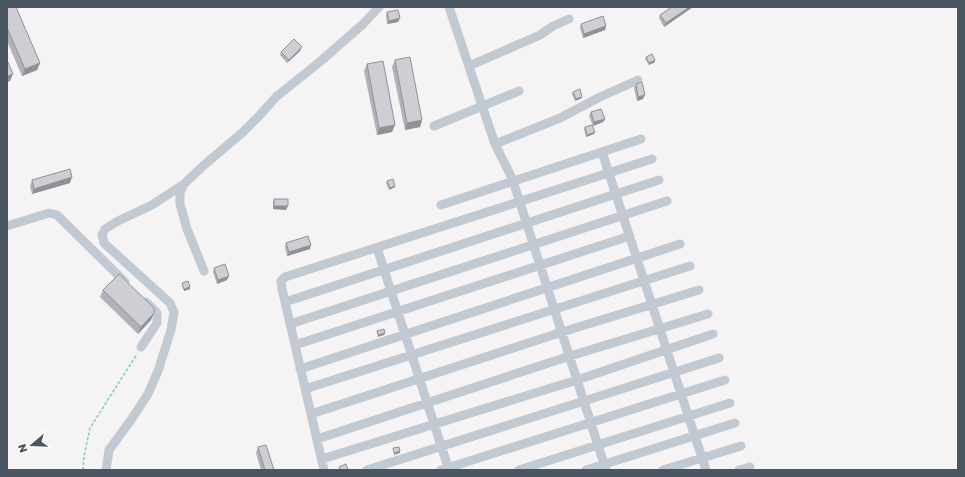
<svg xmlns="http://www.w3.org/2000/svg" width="965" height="477" viewBox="0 0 965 477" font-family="'Golos Text',sans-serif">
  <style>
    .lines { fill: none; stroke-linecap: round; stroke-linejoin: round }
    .path { stroke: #7ad0a6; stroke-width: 1.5; stroke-dasharray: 3 2; stroke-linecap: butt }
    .minor { stroke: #c1cad2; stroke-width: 9 }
    .wall { fill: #b0b2b7 }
    .shaded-wall { fill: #909195 }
    .building { fill: #cdcfd5; stroke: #909195 }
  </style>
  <rect width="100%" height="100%" fill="#f5f3f3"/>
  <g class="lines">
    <path class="path" d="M83,470L84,456L90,428L137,354"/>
    <path class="minor" d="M449,7L495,144L512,178L606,470
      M469,66L540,35L553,26L569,19
      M434,126L519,91
      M495,144L560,118L600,97L638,80
      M602,152L706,470
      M441,205L641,139
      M7,226L49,213L57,215L125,282
      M377,248L449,470
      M204,271L187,229L180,204V193L184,184L203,166L243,132L259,116L276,97L322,60L363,24L379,7
      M285,302L659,180
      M290,324L667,201
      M295,345L630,236
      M141,347L157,323V313L146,302
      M300,369L680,244
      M305,389L690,266
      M311,414L562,332L699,290
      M317,439L570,356L708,314
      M322,459L577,380L713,334
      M106,470L109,450L131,420L148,394L158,371L171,330L174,312L170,303L104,243L102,235L105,229L118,221L152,205L184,184
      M324,470L282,289L281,281L285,277L652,159
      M367,470L719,358
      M441,470L725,380
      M519,470L730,403
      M586,470L735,423
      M663,470L741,446
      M739,470L750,467"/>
  </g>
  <path class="wall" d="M7,7L40,63L37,70L22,76L7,41Z
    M672,7H693L664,27L659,18L660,15Z
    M387,12L400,18L398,22L387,24L386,15Z
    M581,24L606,26L605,30L583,38L580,28Z
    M300,51L287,63L280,55L281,52Z
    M646,57L655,60V62L649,65L645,59Z
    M395,60L422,120L420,127L405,130L392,67Z
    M367,64L392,132L377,135L364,71Z
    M636,84L643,99L637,101L634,88Z
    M573,92L582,98L575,101L572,94Z
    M591,112L605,119L603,122L593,126L589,116Z
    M585,127L594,134L586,137L584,129Z
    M32,180L70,183L32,194L30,186Z
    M387,181L395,187L389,190L386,183Z
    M274,199L286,210L273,209V202Z
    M286,243L310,249L287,256L285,247Z
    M214,268L227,280L217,284L213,272Z
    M182,283L190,289L184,291L182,285Z
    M103,290L151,320L138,334L100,297Z
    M258,447L274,470H261L256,453Z"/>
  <path class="shaded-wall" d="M688,7H693L664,27L666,23Z
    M400,18L398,22L387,24L389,21Z
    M606,26L605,30L583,38L584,34Z
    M302,47L300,51L287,63L289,60Z
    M655,60V62L649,65V63Z
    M40,63L37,70L22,76L25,69Z
    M13,74L10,81L7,82V76Z
    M645,95L643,99L637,101L638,97Z
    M582,97V98L575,101L576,99Z
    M605,119L603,122L593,126L594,122Z
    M422,120L420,127L405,130L407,123Z
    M395,125L392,132L377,135L379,128Z
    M595,132L594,134L586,137L587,135Z
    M72,177L70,183L32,194L34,189Z
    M395,186V187L389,190L390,188Z
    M274,206H288L286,210L273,209Z
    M311,245L310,249L287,256L289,252Z
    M229,276L227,280L217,284L218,280Z
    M190,287V289L184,291V289Z
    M154,313L151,320L138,334L141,327Z
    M385,333L384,335L378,337V335Z
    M400,451V453L394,455V453Z"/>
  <path class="building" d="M7,7H16L40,63L25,69L7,28Z
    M672,7H688H687L688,8L666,23L660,15Z
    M398,10L400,18L389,21L387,12Z
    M603,16L606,26L584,34L581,24Z
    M294,39L302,47L289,60L281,52Z
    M652,54L655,60L649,63L646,57Z
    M410,57L422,120L407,123L395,60Z
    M7,60L13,74L7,76Z
    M383,61L395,125L379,128L367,64Z
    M642,82L645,95L638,97L636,84Z
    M580,89L582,97L576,99L573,92Z
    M601,109L605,119L594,122L591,112Z
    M592,125L595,132L587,135L585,127Z
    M70,169L72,177L34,189L32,180Z
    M393,179L395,186L390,188L387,181Z
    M274,199H288V206H274Z
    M308,236L311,245L289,252L286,243Z
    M225,264L229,276L218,280L214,268Z
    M119,274L154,308V313L141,327L103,290Z
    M188,281L190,287L184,289L182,283Z
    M384,329L385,333L378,335L377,331Z
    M266,445L274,470H265L258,447Z
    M399,447L400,451L394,453L393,448Z
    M346,464L348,470H340L339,467Z"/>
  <rect width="965" height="477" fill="none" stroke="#4a5661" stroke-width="16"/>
  <g transform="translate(32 445) rotate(251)" stroke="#ffffff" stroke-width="3" paint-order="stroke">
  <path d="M0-3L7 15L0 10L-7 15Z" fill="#4a5661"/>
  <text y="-6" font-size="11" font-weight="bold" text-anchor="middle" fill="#4a5661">N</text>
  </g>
</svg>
